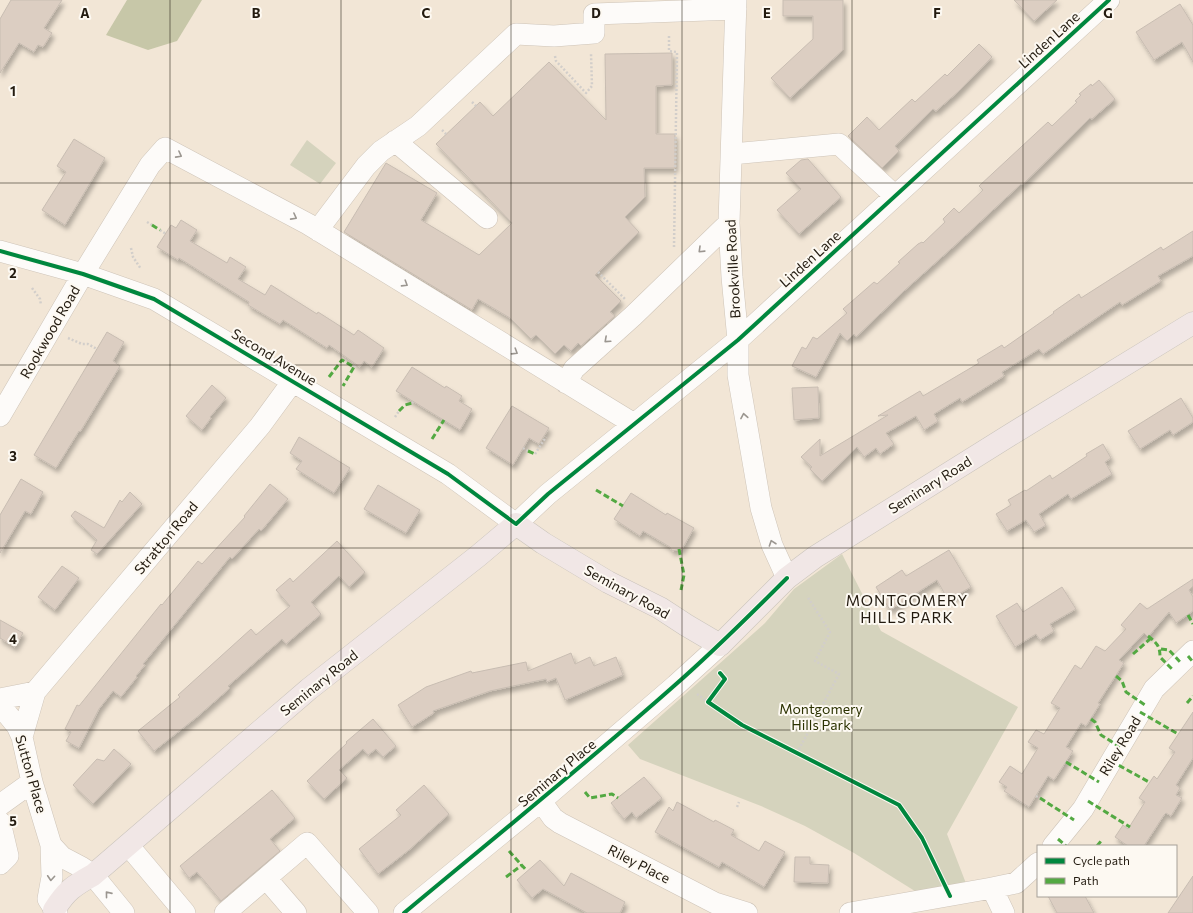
<svg xmlns="http://www.w3.org/2000/svg" width="1193" height="913" viewBox="0 0 1193 913" font-family="Commissioner,sans-serif">
  <style>
    .green { fill: #d5d3bd }
    .forest { fill: #c7c7a8 }
    .building { fill: #dccec2; stroke: #c8bdb2; filter: url(#shadow) }
    .lines { fill: none; stroke-linecap: round; stroke-linejoin: round }
    .minor-casing { stroke: #cec4b8; stroke-width: 22 }
    .major-casing { stroke: #cac4bc; stroke-width: 23 }
    .path { stroke: #d2ceca; stroke-width: 2.5; stroke-dasharray: 2 2; stroke-linecap: butt }
    .minor { stroke: #fdfbf9; stroke-width: 21 }
    .major { stroke: #f1e7e6; stroke-width: 22 }
    .quiet { stroke: #53a942; stroke-width: 3; stroke-dasharray: 6 3; stroke-linecap: butt }
    .cycleway-casing { stroke: #fdf9f2; stroke-width: 6 }
    .cycleway { stroke: #00873e; stroke-width: 4 }
    .oneway { stroke: #9b9690 }
    .grid { fill: none; stroke: #231b10; stroke-width: 1; stroke-opacity: 0.55 }
    .labels { text-anchor: middle; stroke-width: 4; stroke-linejoin: round; paint-order: stroke }
    .street-label { font-size: 14px; fill: #231b10; stroke: #fdf9f2 }
    .park-label { font-size: 14px; fill: #2b3200; stroke: #fdf9f2 }
    .neighbourhood-label { font-size: 15px; letter-spacing: 1px; fill: #231b10; stroke: #fdf9f2 }
    .grid-label { font-size: 13px; text-anchor: middle; font-weight: bold; fill: #231b10; stroke: #fdf9f2; stroke-width: 4; stroke-linejoin: round; paint-order: stroke }
  </style>
  <defs>
    <filter id="shadow"><feDropShadow dx="2.5" dy="4.5" stdDeviation="2" flood-color="#0004"/></filter>
  </defs>
  <rect width="100%" height="100%" fill="#f2e6d6"/>
  <path class="green" d="M307,140L336,163L320,184L290,165Z
    M842,554L881,631L1018,707L947,834L967,886L918,893L854,853L805,826L761,806L640,759L628,745L765,623L794,589Z"/>
  <path class="forest" d="M127,0H202L177,41L148,50L106,35Z"/>
  <path class="building" d="M11,0H62L44,28L52,33L43,47L38,45L34,52L19,43L0,73V19Z
    M783,0H843V50L790,98L771,78L813,39V16H783Z
    M1014,0H1057L1034,21Z
    M1180,4L1193,25V62L1182,42L1154,60L1136,32Z
    M979,44L992,57L959,91L936,111L933,109L895,146L899,151L882,168L848,136L867,117L879,130L912,99L915,102L945,74L947,76Z
    M672,53V85L656,86V134H675V168H644L645,197L625,217L639,232L595,275L621,301L610,312L615,316L581,346L578,343L571,351L564,345L555,354L536,335L531,339L510,318L478,299L472,310L344,232L386,163L437,193L421,220L479,255L512,223L436,144L480,102L493,116L549,62L606,120L605,54Z
    M1099,80L1115,99L1092,119L1090,118L1022,185L1021,184L952,248L905,290L856,337L854,334L847,341L840,333L816,377L792,366L802,347L806,349L813,337L817,339L847,313L843,309L874,282L877,284L900,263L898,262L918,244L922,242L923,243L945,222L943,219L954,208L959,213L983,190L979,186L1048,122L1052,126L1077,102L1075,101L1081,95L1079,94L1091,84L1092,86Z
    M74,139L105,158L65,225L42,210L66,172L57,166Z
    M808,159L841,197L799,234L777,210L801,189L786,173L801,160Z
    M181,220L197,230L190,241L227,263L230,257L246,267L238,279L265,295L271,285L317,314L318,312L354,335L358,330L384,348L372,367L364,361L360,367L329,345L327,348L283,320L280,324L248,305L249,302L179,258L178,260L157,247L171,225L176,228Z
    M1193,231V256L1158,276L1161,281L1122,305L1120,302L1043,354L1039,349L1002,372L1004,376L962,402L960,398L934,414L938,421L924,430L916,416L886,433L894,444L880,454L876,448L864,457L857,447L822,481L810,469L812,467L801,457L820,439V456L888,415L878,416L920,391L923,396L979,363L977,360L1002,345L1004,348L1054,313L1053,312L1079,294L1081,298L1161,247L1163,250Z
    M107,332L124,342L113,361L120,366L80,432L79,431L56,468L34,455Z
    M412,367L445,388L446,386L462,396L459,401L472,409L460,430L396,391Z
    M212,385L226,398L210,417L211,418L202,430L186,416Z
    M818,387L819,418L794,420L792,388Z
    M1181,398L1193,418V422L1173,435L1170,430L1140,449L1128,431Z
    M512,406L549,428L539,444L529,438L513,465L486,448Z
    M299,437L350,468L334,493L296,469L302,461L290,453Z
    M1103,444L1111,458L1105,462L1112,474L1071,499L1068,494L1039,514L1046,525L1034,532L1026,520L1007,531L996,514L1011,505L1008,500L1025,490L1026,491L1050,475L1052,479L1087,456L1086,454Z
    M21,479L43,492L31,514L25,511L0,553V515Z
    M270,484L288,499L261,531L259,529L232,559L230,557L143,664L145,665L136,676L137,677L121,697L113,691L99,709L79,748L66,741L71,732L65,729L77,705L79,706L161,604L162,605L198,561L202,564L245,517L244,516Z
    M378,485L420,510L406,533L364,509Z
    M130,492L142,504L97,554L91,550L97,540L71,516L75,511L104,528L120,500L122,502Z
    M631,493L666,515L667,513L694,528L682,549L672,551L670,547L643,531L640,536L614,519Z
    M337,541L365,572L349,587L339,576L311,602L321,614L286,644L282,639L228,686L230,688L197,717L154,751L138,731L180,697L178,695L251,629L256,635L290,606L276,590L290,578L293,582Z
    M949,550L971,587L948,600L937,580L890,610L876,587L902,570L906,576Z
    M62,566L79,578L55,610L38,597Z
    M1193,579V586L1189,590L1193,597V611L1176,623L1169,612L1148,637L1144,633L1119,660L1124,663L1098,703L1100,704L1086,726L1081,723L1066,747L1073,751L1054,780L1048,776L1029,807L1004,791L1007,787L999,782L1010,766L1022,774L1038,748L1028,742L1036,730L1044,734L1060,708L1051,703L1075,665L1081,669L1096,646L1105,651L1126,629L1121,625L1140,603L1147,609Z
    M1062,587L1076,609L1050,624L1054,631L1040,640L1036,634L1015,647L996,616L1017,603L1023,612Z
    M0,620L23,633L15,647L0,638Z
    M571,653L575,664L590,657L594,666L616,657L623,675L565,700L556,678L547,682L546,679L490,691L433,711L434,713L412,727L398,705L426,687L471,671L472,673L526,662L528,671Z
    M1193,712V758L1176,785L1180,788L1176,795L1182,798L1171,816L1166,813L1164,815L1144,846H1128L1115,837L1123,825L1128,829L1145,802L1139,798L1154,776L1157,779L1175,752L1169,748Z
    M373,719L396,746L383,757L376,749L368,755L363,749L339,770L347,778L324,799L307,781L347,743L346,742Z
    M114,749L131,764L93,804L73,785L97,759L104,761Z
    M644,777L662,798L636,818L632,812L624,819L611,803Z
    M424,785L449,814L409,850L378,874L359,849L401,815L396,810Z
    M272,790L295,818L270,839L280,851L221,901L197,872L189,878L180,866Z
    M677,802L714,822L715,820L734,830L731,835L759,851L765,841L785,852L764,887L722,862L719,867L655,832L669,807L673,811Z
    M795,857H810V864L829,865L828,883L794,882Z
    M540,860L564,886L571,873L625,902L620,913H587L543,889L532,898L517,880Z
    M1193,876V913H1168Z
    M1048,896H1085L1094,913H1057Z"/>
  <g class="lines">
    <defs>
      <path id="minor" d="M736,0L729,223L732,277L738,340V375L761,508L772,545L787,578
        M395,141L487,218
        M732,154L839,144L895,196
        M319,231L320,227L366,166L381,151L418,126L516,34L554,36L594,33V14L736,9
        M0,251L83,274L154,299L448,474L516,524L548,494L738,340L1109,0
        M566,383L574,369L633,316L729,223
        M0,416L83,274L150,165L165,148L308,224L634,424
        M35,692L260,426L293,381
        M0,699L35,692L22,737
        M0,708L8,715L17,726L22,737L32,782L51,845L62,857L81,867L93,875L124,913
        M541,801L553,818L560,823L715,903L747,913
        M0,805L32,782
        M0,822L8,856L0,864
        M51,845L52,877L48,899L57,913
        M128,845L185,913
        M1053,846L1083,809L1154,689L1193,651
        M271,884L296,913
        M992,888L1004,913
        M225,913L307,843L368,913
        M404,913L541,801L676,685L720,645
        M850,913L992,888L1016,883L1038,863"/>
      <path id="major" d="M54,910C66,891 73,886 93,875L309,689L478,556L516,524L543,543L608,582L660,608L686,625L720,645L787,578L815,557L1010,435L1193,323"/>
    </defs>
    <use href="#minor" class="minor-casing"/>
    <use href="#major" class="major-casing"/>
    <path class="path" d="M669,36V51L677,52L674,247
      M555,56L556,61L586,93L592,86L591,53
      M472,102L476,106
      M442,130L446,134
      M147,222L152,225
      M160,230L166,234
      M131,248L133,257L141,269
      M598,272L625,299
      M32,288L40,299L41,305
      M68,338L82,344H88L97,349
      M354,367L356,364
      M412,403L413,402
      M395,417L399,411
      M523,448L528,451
      M535,454L546,437
      M697,694L708,702
      M797,753L839,674L815,661L830,632L807,596
      M1036,796L1040,798
      M737,807L739,802"/>
    <use href="#minor" class="minor"/>
    <use href="#major" class="major"/>
    <path class="quiet" d="M152,225L160,230
      M329,377L342,360L354,367L343,386
      M399,411L405,405L412,403
      M432,439L444,420
      M528,451L535,454
      M596,490L623,506
      M679,549L684,575L681,590
      M1188,615L1193,624
      M1148,636C1157,643 1160,646 1160,657L1173,670
      M1161,649L1169,650L1181,663
      M1133,654L1151,638
      M1188,656L1193,662
      M1116,676L1122,681L1126,692L1145,705
      M1187,703L1193,696
      M1140,712L1178,734
      M1091,719L1095,722L1101,735L1120,747
      M1111,761L1149,782
      M1066,762L1099,782
      M585,792L590,798L612,794L618,798
      M1040,798L1074,820
      M1088,801L1130,827
      M1058,839L1066,846
      M1097,846L1101,841
      M509,851L527,871
      M506,877L522,865"/>
    <defs>
      <path id="cycleway" d="M0,251L83,274L154,299L448,474L516,524L548,494L738,340L1109,0
        M720,673L725,679L708,702L742,725L899,805L922,838L950,896
        M404,913C495,837 587,763 675,685C714,651 750,615 787,578"/>
    </defs>
    <use href="#cycleway" class="cycleway-casing"/>
    <use href="#cycleway" class="cycleway"/>
  </g>
  <defs><path id="oneway-chevron" d="M-2-3.5L2.5 0L-2 3.5" fill="none" stroke-width="1.6" stroke-linecap="round" stroke-linejoin="round"/></defs>
  <g class="oneway">
    <use href="#oneway-chevron" transform="translate(179 155) rotate(28)"/>
    <use href="#oneway-chevron" transform="translate(294 217) rotate(28)"/>
    <use href="#oneway-chevron" transform="translate(701 250) rotate(136)"/>
    <use href="#oneway-chevron" transform="translate(405 284) rotate(32)"/>
    <use href="#oneway-chevron" transform="translate(607 340) rotate(138)"/>
    <use href="#oneway-chevron" transform="translate(515 352) rotate(32)"/>
    <use href="#oneway-chevron" transform="translate(744 416) rotate(-100)"/>
    <use href="#oneway-chevron" transform="translate(772 543) rotate(-109)"/>
    <use href="#oneway-chevron" transform="translate(51 878) rotate(94)"/>
    <use href="#oneway-chevron" transform="translate(108 894) rotate(-129)"/>
  </g>
  <path class="grid" d="M170,0V913M341,0V913M511,0V913M682,0V913M852,0V913M1023,0V913M0,183H1193M0,365H1193M0,548H1193M0,730H1193"/>
  <g class="labels">
    <g class="street-label">
      <text transform="translate(1049 40) rotate(-42)" y="5">Linden Lane</text>
      <text transform="translate(810 259) rotate(-42)" y="5">Linden Lane</text>
      <text transform="translate(733 269) rotate(-93)" y="5">Brookville Road</text>
      <text transform="translate(50 332) rotate(-60)" y="5">Rookwood Road</text>
      <text transform="translate(274 357) rotate(31)" y="5">Second Avenue</text>
      <text transform="translate(930 485) rotate(-32)" y="5">Seminary Road</text>
      <text transform="translate(166 538) rotate(-50)" y="5">Stratton Road</text>
      <text transform="translate(627 592) rotate(29)" y="5">Seminary Road</text>
      <text transform="translate(319 683) rotate(-39)" y="5">Seminary Road</text>
      <text transform="translate(1120 746) rotate(-59)" y="5">Riley Road</text>
      <text transform="translate(557 773) rotate(-40)" y="5">Seminary Place</text>
      <text transform="translate(31 774) rotate(74)" y="5">Sutton Place</text>
      <text transform="translate(639 864) rotate(27)" y="5">Riley Place</text>
    </g>
    <g class="park-label">
      <text x="821" y="714">Montgomery<tspan x="821" dy="16">Hills Park</tspan></text>
    </g>
    <g class="neighbourhood-label">
      <text x="907" y="606">MONTGOMERY<tspan x="907" dy="17">HILLS PARK</tspan></text>
    </g>
  </g>
  <g class="grid-label">
    <text x="85" y="18">A</text>
    <text x="256" y="18">B</text>
    <text x="426" y="18">C</text>
    <text x="596" y="18">D</text>
    <text x="767" y="18">E</text>
    <text x="937" y="18">F</text>
    <text x="1108" y="18">G</text>
    <text x="13" y="96">1</text>
    <text x="13" y="278">2</text>
    <text x="13" y="461">3</text>
    <text x="13" y="644">4</text>
    <text x="13" y="826">5</text>
  </g>
  <rect x="1037" y="845" width="140" height="52" fill="#fdf9f2" stroke="#a6a098"/>
  <rect x="1045" y="858" width="20" height="6" fill="#00873e" stroke="#a6a098"/>
  <text x="1073" y="865" font-size="12" fill="#231b10">Cycle path</text>
  <rect x="1045" y="878" width="20" height="6" fill="#53a942" stroke="#a6a098"/>
  <text x="1073" y="885" font-size="12" fill="#231b10">Path</text>
</svg>
